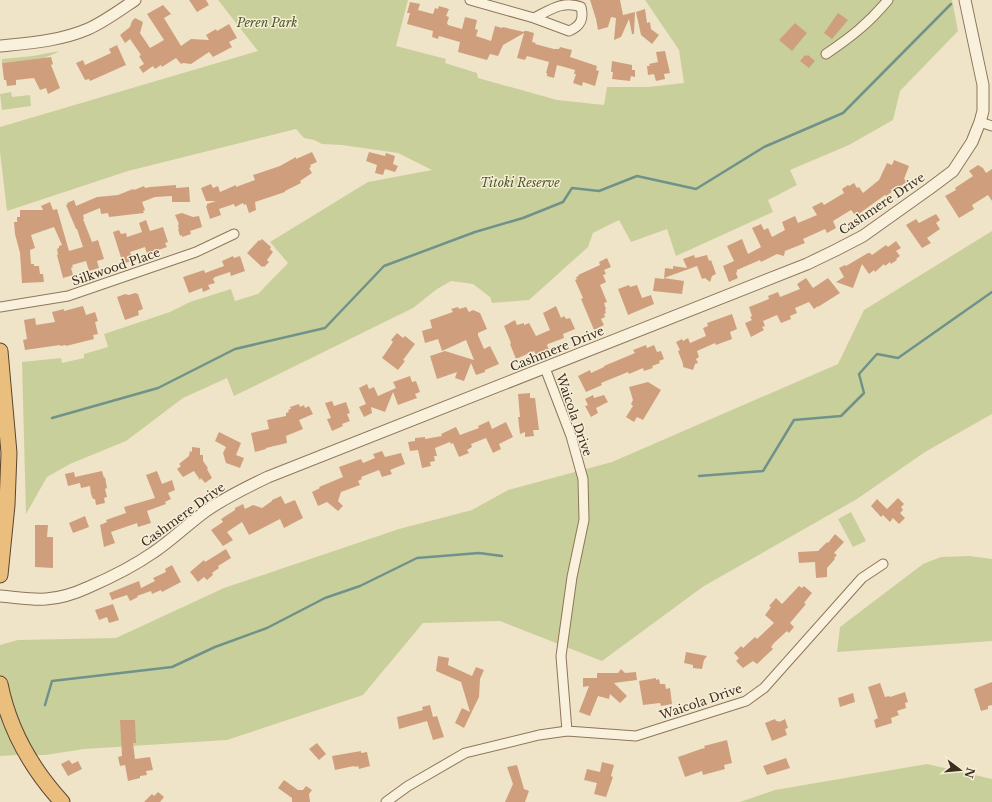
<svg xmlns="http://www.w3.org/2000/svg" width="992" height="802" viewBox="0 0 992 802" font-family="'Libre Baskerville',serif">
  <style>
    .green { fill: #c9cf9b }
    .lines { fill: none; stroke-linecap: round; stroke-linejoin: round }
    .stream { stroke: #6f938a; stroke-width: 2.5 }
    .building { fill: #cf9f7d }
    .minor-casing { stroke: #8d765c; stroke-width: 11 }
    .tertiary-casing { stroke: #8d765c; stroke-width: 13 }
    .trunk-casing { stroke: #5b4430; stroke-width: 17 }
    .minor { stroke: #faf1dc; stroke-width: 9 }
    .tertiary { stroke: #faf1dc; stroke-width: 11 }
    .trunk { stroke: #eabe7c; stroke-width: 15 }
    .labels { text-anchor: middle; stroke-width: 3; stroke-linejoin: round; paint-order: stroke }
    .park-label { font-size: 12px; font-style: italic; fill: #4d5a26; stroke: #f7eed8 }
    .street-label { font-size: 12px; fill: #3d2e20; stroke: #f7eed8 }
  </style>
  <rect width="100%" height="100%" fill="#f0e4c8"/>
  <path class="green" d="M218,0H408L396,46L446,59L445,63L477,73L478,78L557,100L604,105L607,87H648L684,83L679,50L645,0H952L958,31L900,91L893,120L849,145L790,170L797,185L768,200L773,212L676,256L667,229L631,242L619,220L593,233L588,247L529,300L492,303L490,297L473,284L451,281L437,289L413,308L234,396L227,378L183,398L126,441L70,464L47,477L26,514L22,362L61,358L62,363L84,358V354L108,347L104,334L170,312L190,302L231,289L235,301L258,294L288,263L270,242L368,182L432,170L398,153L342,145L322,144L314,140L304,138L296,129L128,171L7,211L0,152V127L258,51Z
    M59,51L54,54L43,58L2,63V59L33,56Z
    M11,92L12,97L30,95L31,106L2,110L0,94Z
    M992,231V414L925,452L857,499L704,586L602,661L500,621L423,623L363,695L227,740L84,749L46,755H19L0,756V645L18,640L116,638L224,588L399,529L472,510L508,490L612,462L838,364L864,310Z
    M851,512L866,541L853,547L838,519Z
    M969,556L992,559V641L837,652L840,627L923,564L941,557Z
    M927,764L992,779V802H740L775,790Z"/>
  <g class="lines">
    <path class="stream" d="M52,418L158,388L235,349L325,328L384,266L475,232L523,218L563,202L572,188L599,191L637,176L696,189L764,147L843,113L951,4
      M699,476L763,471L794,420L841,416L864,393L859,374L877,354L898,358L992,292
      M45,705L52,681L172,667L215,647L267,628L325,598L360,586L417,558L479,553L502,556"/>
  </g>
  <path class="building" d="M189,0H206L209,5L197,12Z
    M590,0H620L623,15L635,12L634,34H632L629,19L621,37L614,40L616,18L611,17L608,27L598,30L596,19Z
    M410,2L420,4L418,10L433,14L435,8L438,9L439,6L449,9L446,16L449,17L447,23L448,25L462,29L465,17L477,20L475,29L478,30L476,36L491,41L495,26L502,28L503,27L524,32V31H527L534,33L532,42L536,43L535,44L554,49H559L560,47L572,50L570,57L597,66L596,70L599,71L595,86L583,82L582,86L573,83L576,74H574L575,70L557,65L554,78L547,76V73H546L549,62L527,56L525,60L517,58L524,33L503,45L498,56L490,54L487,60L458,52L460,42L439,36L438,39L432,37L433,31L407,24L410,13H407Z
    M163,5L171,14L164,18L181,46L191,39L209,40L206,35L216,29L217,31L229,24L237,38L229,42L232,47L213,57L209,52L191,64L183,63L181,64L176,58L162,67L161,65L155,69L153,66L143,73L139,67L144,64L139,56L141,55L130,39L125,43L120,35L130,27L132,21L135,18L143,22L140,33L150,48L164,40L147,14Z
    M645,9L647,23L650,22L651,29L659,35L652,44L641,35L636,12Z
    M838,13L848,20L832,39L824,33Z
    M795,23L807,33L792,51L779,40Z
    M117,45L126,65L90,81L89,79L85,80L76,63L83,60L85,65L111,53L109,49Z
    M665,51L670,73L664,74L665,79L656,81L654,74L648,75L647,66H650L649,64L658,62L656,52Z
    M805,55L806,56L808,55L815,61L809,68L800,61Z
    M51,57L53,64L51,65L60,88L48,94L46,88L40,90L34,78L16,80V85L7,86L6,80H4L2,63Z
    M612,61L632,65V70H635V77L631,76L630,81L612,79L613,72H611Z
    M312,152L317,162L310,165L311,167L309,168L312,173L300,181L301,183L285,191V192L255,202L256,210L249,213L246,204L244,205L243,203L235,207L234,204L219,209L221,215L210,219L206,206H207V204L216,201H206L201,188L211,184L213,188L218,186L220,192L236,185V187L255,180L253,175L280,166L296,157V159Z
    M369,152L385,156L386,153L395,156L393,164L398,166L395,172L385,169L383,175L375,173L377,165L366,161Z
    M894,160L909,166L904,179L908,181L886,196L885,195L856,216L851,210L833,221L836,228L827,233L825,229L803,239L805,243L785,251L784,256L777,254L761,262L760,260L737,270V272L736,273L738,278L729,282L723,266L734,261L727,246L742,239L748,254L761,247L752,228L761,224L764,230L768,228L772,237L785,230L782,222L795,216L798,223L817,215L812,207L822,202L824,205L844,193L842,189L848,185L849,186L854,183L857,188L859,187L863,193L879,180L887,163L892,165Z
    M978,165L983,168L986,173L992,169V201L988,195L972,205L974,209L959,218L945,196L956,190L955,188L973,176L969,171Z
    M176,185V188L189,187L190,202H172V196L155,197L142,202L145,210L143,211L144,213L109,217L108,213L101,214L100,208L83,215L84,219H83L92,242L98,240L104,259L97,261L99,268L89,271L86,261L72,265L73,267L71,268L73,275L63,278L57,255L58,254L57,249L59,248V246L62,245L54,227L31,235L35,248L30,250L31,264H34V266H39L40,274H43L44,282L22,283L20,253L15,234L14,222H17V217H20V210H43L41,206L50,202L53,210L57,209L69,251L83,247L77,229H76L66,205L68,204L67,203L74,200L76,206L97,197L118,195L133,189L134,190L144,186L145,188L150,187Z
    M182,213L193,217L199,216L202,227L190,231L191,234L182,237V235L180,236L178,229H179L178,225L179,224L175,215Z
    M936,214L940,220L936,223L940,229L927,238L931,243L922,248L906,225L916,219L919,223Z
    M146,220L150,231L163,227L168,242L165,243L167,247L147,254L145,247L130,252L133,260L123,264L113,232L119,230L121,234L126,233L127,237L142,232L139,223Z
    M262,239L271,247L270,249L273,252L267,260L269,262L264,267L263,266L262,267L247,253L259,240L260,241Z
    M896,241L901,248L896,251L900,256L896,259L897,260L891,264L890,262L885,266L884,264L875,272L874,270L869,274L862,264L853,288L836,282L844,277L839,268L845,265L846,266L868,253H870L872,255L886,245L888,247Z
    M694,255L695,258L707,255L709,261L711,260L716,274L712,276L710,282L705,278L702,279L697,266L664,278L684,281L682,294L653,291L655,278L664,279L665,268L673,269V266L687,268L683,259Z
    M233,256L234,258L240,256L245,271L231,276L230,272L215,277L213,279L215,283L208,285L210,289L203,292L202,288L189,293L183,277L204,270L205,273L224,266L222,261Z
    M607,258L611,267L604,270L606,274L603,275L606,282L600,285L607,302L604,303L606,309L605,310L606,313L604,314L605,317L601,319L604,325L594,330L581,299L583,298L575,280L577,279L576,277L579,276L578,275L600,265L599,262Z
    M806,278L813,288L828,278L840,293L818,307V306L814,309L809,302L795,308L797,313L790,316L791,319L781,323L777,315L763,321L765,326L762,327L764,330L751,337L745,323L752,320L750,317L752,316L749,307L769,299L768,296L778,292L780,297L800,289L797,284Z
    M629,285L630,287L637,285L642,298L651,295L654,304L628,315L618,289Z
    M135,293L138,294L143,309L138,311L139,315L125,320L117,297L125,294L129,295Z
    M83,306L86,315L95,312L98,321L95,322L98,334L93,335L94,339L66,346V345L60,346V345L25,350L23,340L27,339L24,320L35,318L36,325L55,322L52,312L64,309V311Z
    M556,306L561,318L564,316L566,319L570,318L575,329L563,334L564,338L548,344L547,345L550,352L537,357L534,351L516,359L510,344L511,343L504,326L515,320L517,325L524,323V325L529,323L536,336L550,330L543,313Z
    M458,307L459,309L466,307L469,312L473,310L480,313L487,329L478,333V335L484,349L490,346L499,364L485,370V372L476,375L471,363L464,381L455,378L457,372L437,379L430,356L445,351L474,360L466,340L442,351L438,339L425,343L422,331L432,328L430,320L453,312L451,309Z
    M732,314L737,329L730,332L732,339L716,345L715,343L697,351L699,357L696,359L698,363L695,364L693,370L683,367V364L678,351L680,350L676,342L682,339L683,341L688,338L690,343L706,336L703,328L708,326L707,323Z
    M397,333L403,338L405,336L415,344L403,360L405,361L398,370L382,358L393,342L391,340Z
    M646,345L647,348L654,345L657,352L661,351L664,359L659,361L660,363L652,366L653,368L644,371L643,368L629,374L628,372L601,383L602,385L586,392L578,376L590,370L591,373L604,367V366L635,353L633,350Z
    M410,376L412,382L416,381L420,392L415,394L417,398L398,405L393,392L385,412L371,407L372,413L364,417L359,407L366,404L359,388L367,384L369,389L374,387L378,396L396,388L393,382Z
    M648,382L661,390L643,420L637,417L634,422L626,417L633,406L631,404L633,400L629,387Z
    M530,393V398H535L539,430H533L534,436L525,437V432L520,434L518,417H520L518,394Z
    M593,395L594,398L604,395L608,402L596,408L598,413L591,417L585,406L588,405L585,399Z
    M332,401L334,406L346,402L350,413L347,414L350,421L342,424L343,426L332,431L327,419L331,418L325,403Z
    M299,404L300,407L304,405L305,408L309,406L313,414L299,420L303,429L286,436L287,443L266,448V449L255,452L251,433L269,429L267,420L286,416V413L289,412L288,410L291,409L290,407Z
    M489,421L492,429L506,422L513,437L499,444L501,449L493,453L486,438L471,444L472,447L467,450L469,453L459,457L453,443L451,444L450,442L435,448L437,456H434L435,461L430,462L431,466L422,468L418,450L410,451L408,442L415,441V438L425,437V439L442,436L441,434L456,427L460,435L479,428L478,426Z
    M219,432L241,443L236,455L244,458L240,468L226,463L223,453L226,447L215,441Z
    M192,447L200,448V455H203V461L208,468L207,469L212,478L205,483L201,478L200,480L194,471L183,477L177,469L181,466L179,464L189,456L190,451L192,452Z
    M382,451L385,457L401,453L405,464L390,470L392,474L382,477L379,470L361,477L362,479L358,481L360,485L341,492L338,501L343,506L338,511L327,502L318,506L312,492L320,488L319,487L343,477L339,467L361,459L363,463L375,458L373,454Z
    M102,471L104,478L105,477L107,488L105,489L107,497L104,498L105,503L96,505L95,499H93L91,494L90,486L81,488L80,483L68,486L65,474L74,472L75,477Z
    M157,471L162,484L172,480L175,490L168,493L171,499L165,502L166,504L147,511L151,523L138,527L137,523L111,532L115,543L104,547L100,525L107,522L106,520L126,513L124,507L155,498L146,475Z
    M281,496L285,504L295,500L303,518L284,528L280,519L249,535L242,522L227,532L233,540L223,546L211,530L223,522L221,519L235,510V508L243,504L245,509L253,505L262,508L272,501V500Z
    M898,498L904,504L901,507L903,510L900,513L905,518L899,524L893,518L890,522L883,515L881,517L871,506L877,499L887,509Z
    M85,516L89,527L73,533L69,523Z
    M35,525H48L47,537H53V568L35,567Z
    M835,534L844,542L834,553L837,555L834,558L835,559L827,568V577L816,578L815,562L799,563L798,552L818,551L827,542L828,543Z
    M226,549L231,558L218,566L219,568L212,573L213,575L207,580L204,577L198,582L190,572L204,560L205,562Z
    M172,565L181,582L162,592L161,590L152,594L151,591L137,596L138,597L130,601L127,595L112,600L109,593L139,581L141,588L155,581L153,578L166,572L165,569Z
    M799,586L802,588L804,586L812,593L804,603L806,604L790,623L794,627L789,633L787,631L774,643L771,647L773,649L757,664L753,661L743,668L736,661L739,658L734,653L741,646L743,648L755,637L757,639L774,623L765,615L771,607L769,606L776,598L782,604Z
    M113,604L119,620L109,623L107,617L99,620L95,610Z
    M686,652L707,656L704,660L702,669L693,668V665L684,663Z
    M438,656L449,658L448,665L472,676L476,667L484,670L480,679L479,697L464,728L455,723L462,708L470,712L461,682L436,671Z
    M621,669L625,673L636,672L637,680L614,683L627,696L620,703L610,694L609,699L598,696L590,716L579,712L589,686L583,687V678H597V673H618Z
    M656,678V680L659,679L660,684H665L666,689L670,688L672,704L661,706L660,703L643,705L639,681Z
    M992,682V705L988,706V709L981,711L974,689Z
    M880,683L885,697L889,696L890,697L905,692L908,702L905,703L906,708L897,711L899,715L891,718L892,723L876,728L874,720L878,718L868,687Z
    M853,693L855,702L840,707L838,698Z
    M430,705L433,717L437,716L444,737L433,740L427,721L399,729L397,717L423,710L422,707Z
    M775,719L776,721H778L779,722L785,719L788,728L785,729L787,735L772,741L765,723Z
    M120,720H135L136,743H133L135,759L150,757L153,770L146,771L147,775L140,776V778L128,781L125,765L120,766L118,757L122,756Z
    M727,740L732,763L724,765L725,769L703,775L702,771L685,777L678,757L701,749L705,748L704,746Z
    M317,743L326,754L319,760L309,749Z
    M361,751V753L367,752L370,766L359,769L358,766L355,767L354,766L335,770L332,756Z
    M786,758L790,768L767,775L763,766Z
    M69,760L72,764L78,761L82,769L68,776L61,764Z
    M602,762L614,765L611,776L613,777L606,797L594,794L597,783L584,780L587,769L600,772Z
    M517,765L524,789L529,791L525,802H505L513,784L507,767Z
    M284,780L298,790H303L306,786L312,790L309,794L310,802H292V798L278,788Z
    M158,792L164,797L160,802H144L152,794L154,796Z"/>
  <g class="lines">
    <defs>
      <path id="minor" d="M470,0L534,18L569,31C581,26 584,19 581,7C563,0 550,10 534,18
        M826,54C851,37 868,24 888,0
        M980,122L992,126
        M0,307L68,296L196,252L234,234
        M545,368L571,436L583,479L584,520L572,577L561,656L567,731
        M386,802L408,786L465,753L539,735L567,731L636,736L746,701L764,688L862,578L883,564"/>
      <path id="tertiary" d="M0,46C30,43 60,41 88,29C104,22 120,10 135,0
        M0,596C15,597 31,600 46,599C61,598 76,593 89,587C112,577 134,566 154,552C172,540 188,524 206,511C226,497 247,487 268,477L807,264L836,250L863,236L929,189L953,171L972,142L980,122L983,111V85L965,0"/>
      <path id="trunk" d="M0,351L9,453L7,505L0,575
        M0,684C9,729 31,768 62,802"/>
    </defs>
    <use href="#minor" class="minor-casing"/>
    <use href="#tertiary" class="tertiary-casing"/>
    <use href="#trunk" class="trunk-casing"/>
    <use href="#minor" class="minor"/>
    <use href="#tertiary" class="tertiary"/>
    <use href="#trunk" class="trunk"/>
  </g>
  <g class="labels">
    <g class="park-label">
      <text x="267" y="27">Peren Park</text>
      <text x="520" y="187">Titoki Reserve</text>
    </g>
    <g class="street-label">
      <text transform="translate(882 204) rotate(-34)" y="4">Cashmere Drive</text>
      <text transform="translate(116 267) rotate(-19)" y="4">Silkwood Place</text>
      <text transform="translate(557 349) rotate(-22)" y="4">Cashmere Drive</text>
      <text transform="translate(574 415) rotate(71)" y="4">Waicola Drive</text>
      <text transform="translate(183 515) rotate(-36)" y="4">Cashmere Drive</text>
      <text transform="translate(701 702) rotate(-19)" y="4">Waicola Drive</text>
    </g>
  </g>
  <g transform="translate(960 770) rotate(106)" stroke="#f7eed8" stroke-width="3" paint-order="stroke">
  <path d="M0-3L7 15L0 10L-7 15Z" fill="#3d2e20"/>
  <text y="-6" font-size="11" font-weight="bold" text-anchor="middle" fill="#3d2e20">N</text>
  </g>
</svg>
